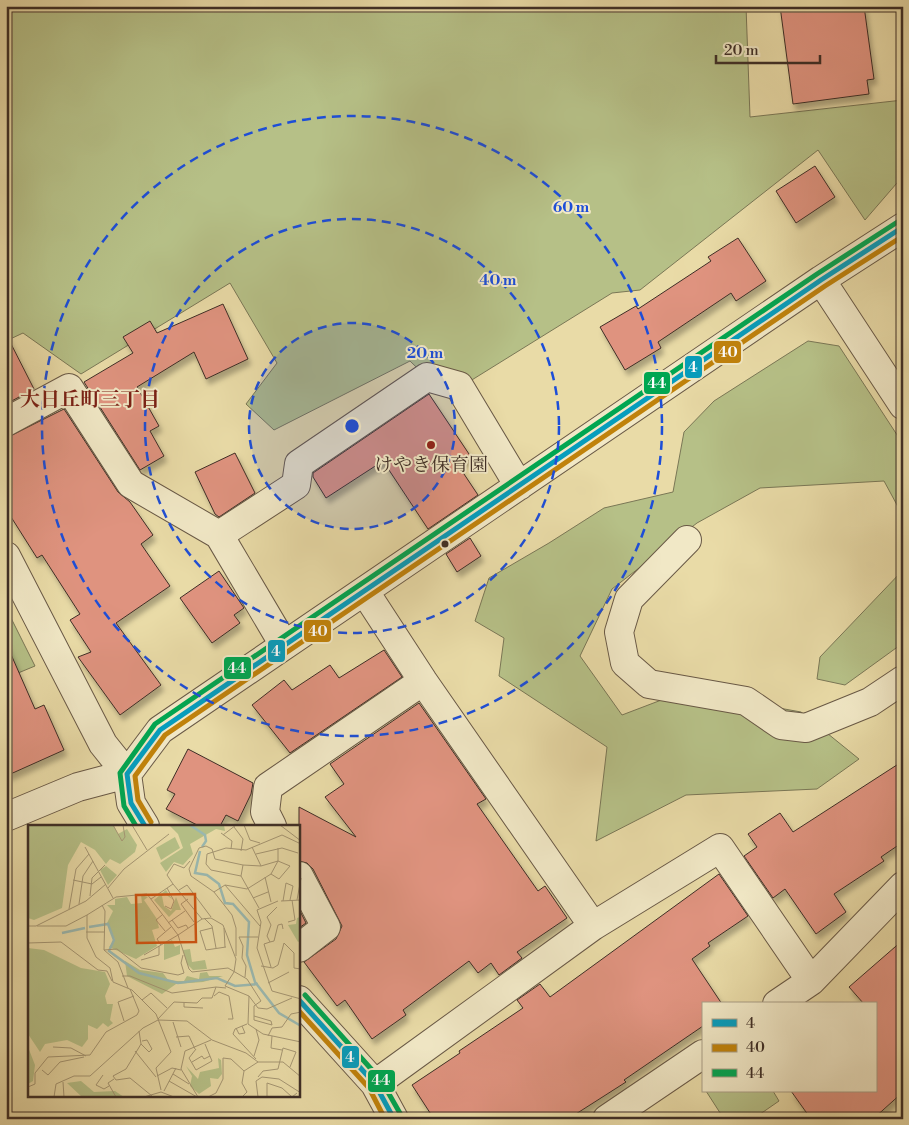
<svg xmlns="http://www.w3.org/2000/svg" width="909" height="1125" viewBox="0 0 909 1125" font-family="'Libre Bodoni','Noto Serif JP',serif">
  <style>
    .green { fill: #b6c087; stroke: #7a7756 }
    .building { fill: #df937f; stroke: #3e2e26; filter: url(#shadow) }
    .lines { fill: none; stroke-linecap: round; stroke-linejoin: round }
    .minor-casing { stroke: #695946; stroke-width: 30 }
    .minor { stroke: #f1e8c6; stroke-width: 28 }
    .bus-1-casing { stroke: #f1e8c6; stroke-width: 9 }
    .bus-2-casing { stroke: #f1e8c6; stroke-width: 9 }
    .bus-3-casing { stroke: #f1e8c6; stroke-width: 9 }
    .bus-1 { stroke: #069dbd; stroke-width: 5 }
    .bus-2 { stroke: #c0820b; stroke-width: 5 }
    .bus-3 { stroke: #00a651; stroke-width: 5 }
    .ring { fill: none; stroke: #1d4ed8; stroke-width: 2.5; stroke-dasharray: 9 6 }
    .poi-dot { fill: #8f2418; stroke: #f1e8c6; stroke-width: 2 }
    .bus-dot { fill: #3e2e26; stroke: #f1e8c6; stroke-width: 2 }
    .labels { text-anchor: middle; stroke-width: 4; stroke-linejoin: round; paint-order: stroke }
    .poi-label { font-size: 19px; fill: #3e2e26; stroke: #f1e8c6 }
    .neighbourhood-label { font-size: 20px; font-weight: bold; fill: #7a1f14; stroke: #f1e8c6 }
    .inset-river { fill: none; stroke: #9ab9b1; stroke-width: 2.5 }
    .inset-road { fill: none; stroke: #a59673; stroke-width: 1 }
    .view { fill: #ce5310; fill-opacity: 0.15; stroke: #ce5310; stroke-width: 2.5 }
    .inset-edge { fill: none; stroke: #3e2e26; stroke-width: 2.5 }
    .centre { fill: #1d4ed8; stroke: #f1e8c6; stroke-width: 2.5 }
    .ring-label { font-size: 15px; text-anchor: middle; font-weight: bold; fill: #1d4ed8; stroke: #f1e8c6; stroke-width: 4; stroke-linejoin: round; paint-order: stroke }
    .line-badge { stroke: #f1e8c6; stroke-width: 2 }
    .badge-label { font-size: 14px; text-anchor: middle; font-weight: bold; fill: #fff }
  </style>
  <defs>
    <filter id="shadow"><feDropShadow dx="3" dy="5.5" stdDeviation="2.5" flood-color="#0004"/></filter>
  </defs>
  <rect width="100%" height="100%" fill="#e9dba7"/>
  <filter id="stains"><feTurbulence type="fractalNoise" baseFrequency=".004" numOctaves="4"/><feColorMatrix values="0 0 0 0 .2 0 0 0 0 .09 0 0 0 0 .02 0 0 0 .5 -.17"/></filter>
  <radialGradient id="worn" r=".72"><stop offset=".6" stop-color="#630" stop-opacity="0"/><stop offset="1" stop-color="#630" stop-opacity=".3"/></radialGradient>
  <path class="green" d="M6,6H746L750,117L903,100V176L865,220L818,150L640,290L612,293L446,396L410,361L274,430L246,404L277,363L230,283L81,374L23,333L6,341Z
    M808,341L839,346L903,444V516L884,481L760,488L697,523L612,589L580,656L622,715L685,691L801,712L859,759L817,789L686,795L596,841L607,747L499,676L504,638L475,621L489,578L549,543L604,508L673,492L684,432L714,401Z
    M903,570V643L845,685L817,679L820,657Z
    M6,608L35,666L6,678Z
    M706,1091H773L779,1101L753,1119H724Z"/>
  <path class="building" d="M780,6H864L874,79L867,80L869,94L793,104Z
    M815,166L835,197L796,223L776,191Z
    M738,238L766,281L736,301L731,293L658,342L661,348L625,370L600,327L636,306L638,309L711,261L708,257Z
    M223,304L248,359L206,379L194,352L137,387L159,426L150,431L164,456L140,470L84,382L133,353L123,337L150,321L157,333Z
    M6,334L34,389L6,404Z
    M429,394L471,457L458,465L478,495L428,529L383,461L326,498L313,477V473Z
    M64,409L118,492L130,502L153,535L141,544L170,586L116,623L161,685L120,715L78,657L91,652L70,620L80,614L42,555L37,558L6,509V438Z
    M235,453L255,493L219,517L215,514L195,472Z
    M470,538L481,556L457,572L446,554Z
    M219,571L244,608L234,615L240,623L212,643L180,598Z
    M6,643L35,709L44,705L64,750L6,776Z
    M384,650L402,677L290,753L252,705L284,680L292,690L330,665L339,678Z
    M419,703L486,799L477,804L538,891L545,886L567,918L517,952L522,958L499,975L491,963L478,973L469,961L403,1010L406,1015L372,1039L345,1000L337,1006L304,962L336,939L342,926L313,869L307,863L299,861V807L356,837L325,797L344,784L330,764Z
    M188,749L253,783L251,794L238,821L226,815L220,826H199L166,809L175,794L167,790Z
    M903,761V842L881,857L884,861L834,894L846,912L816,934L785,889L773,898L744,856L757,847L748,834L780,813L793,832Z
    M719,874L748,916L708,943L710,946L692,959L722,1004H703V1026L624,1080L626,1082L568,1119H434L412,1085L460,1053L459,1051L523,1008L517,1000L540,984L550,997Z
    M299,909L306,923L299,928Z
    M903,940V1092L873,1119H811L791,1091H875V1004H864L849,987Z"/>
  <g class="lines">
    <defs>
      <path id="minor" d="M821,280L903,405
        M6,422L69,388L131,484L219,535L284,645
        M219,535L296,485L299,464L427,377L459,386L519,486
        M687,540L629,599L619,632L625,663L649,684L746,701L781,725L806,728L870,702L903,680
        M6,556L103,744L127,774L78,787L6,817
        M365,592L423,681L593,926
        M145,826L131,803L127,774L160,730L821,280L903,227
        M272,826L265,812L268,787L423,681
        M299,876L326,927L299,948
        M299,1000L375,1084L394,1119
        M777,1004L811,981L903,886
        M375,1084L593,926L720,848L811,981
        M607,1119L703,1054"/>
    </defs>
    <use href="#minor" class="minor-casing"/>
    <use href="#minor" class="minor"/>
    <defs>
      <path id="bus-1" d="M145,826L131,803L127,774L160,730L821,280L903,227
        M299,1000L375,1084L394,1119"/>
      <path id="bus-2" d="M151,822L138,800L135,776L165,735L825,286L903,236
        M299,1011L369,1088L385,1119"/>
      <path id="bus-3" d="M136,826L124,806L120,773L155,724L817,274L899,221
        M305,995L381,1080L401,1115"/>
    </defs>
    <use href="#bus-1" class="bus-1-casing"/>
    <use href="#bus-2" class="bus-2-casing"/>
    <use href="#bus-3" class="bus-3-casing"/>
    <use href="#bus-1" class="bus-1"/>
    <use href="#bus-2" class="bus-2"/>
    <use href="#bus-3" class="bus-3"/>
  </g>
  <circle cx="352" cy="426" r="103" fill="#1d4ed8" fill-opacity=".12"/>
  <g class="ring">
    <circle cx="352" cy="426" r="103"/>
    <circle cx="352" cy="426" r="207"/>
    <circle cx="352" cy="426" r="310"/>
  </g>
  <circle class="poi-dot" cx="431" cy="445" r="5"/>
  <circle class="bus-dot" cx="445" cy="544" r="4.5"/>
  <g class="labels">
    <g class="poi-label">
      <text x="431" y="471">けやき保育園</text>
    </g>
    <g class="neighbourhood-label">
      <text x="90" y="406">大日丘町三丁目</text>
    </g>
  </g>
  <g transform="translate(28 825)">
    <rect width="272" height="272" fill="#e9dba7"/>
    <path d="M0,0L86,1L90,9L99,4L109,20L107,27L92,39L82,34L78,39L67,25L53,17L40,40L34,83L6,95L0,93ZM141,0H196L197,6L188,4L162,19L165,29L155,40L146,37L138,47L132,38L155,23L150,9ZM147,12L152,23L133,35L128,23ZM78,41L89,50L80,60L72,45ZM138,65L144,74L137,69L134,71L136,81L143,86L148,72L153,85H148L141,92L126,75ZM113,70L120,72L116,75L129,94L131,103L124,105L129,121L108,134L81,122L87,115L79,98L85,86L79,80H87V74L99,72L103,79L114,78ZM272,92V116L270,117L260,100L268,99L269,93ZM144,115L147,122L152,120V129L136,135V119ZM0,123L16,125L53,143L77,147L82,159L77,171L79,179H85L82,195L85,198L80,202L75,198L69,204L60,200V214L54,222L39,215L17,219L12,227L0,209ZM162,124L164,137L177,135L179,144L165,145L159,139L155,125ZM97,136L112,145L135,148L140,155L149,156H156L159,151L171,154L172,148L179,147L181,151H195L175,157L148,159L134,169L99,151ZM0,222L7,240L5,256L0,259ZM190,233L193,235L194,249L190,254L182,253L183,261L171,269L162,261L164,251L158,241L170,254L172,247L191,243ZM53,256L66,267L87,266L96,272H54L39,258Z" fill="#b6c087"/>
    <path class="inset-river" d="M162,0L177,10L178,16L174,22M172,26L167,48L179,50L191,59L197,78L205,79L221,97L219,130L227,157L251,188L273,201M61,102L80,99L86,115L81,126L111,148L150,158L189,153L207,161L230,159M34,108L57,103"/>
    <path class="inset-road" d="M85,0L94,16L97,12L95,0M104,0L119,25M216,0L222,15L232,18M252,0L273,16M206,2L215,14L213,26M193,8L204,16L203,24M195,10L208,0M57,22L85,73M224,22L233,41L215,40L213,51L231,83M228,29L254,23L270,28M243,49L250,36V23M213,51L183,45L178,39L179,29L198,23L218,25L254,10L273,19M237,52L243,77M45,55L64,59L73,52M145,59L174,94M197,60L232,101M80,63L96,44L141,9M219,64L243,49L251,54L262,41L250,36L233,41M151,65L159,60L183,92M186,67L197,60L219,64M62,71L64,53L77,40M225,73L240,67M123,74L145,59L139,50L146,39L156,43L162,36M160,74L153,79L166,97M269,75L273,53M250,76L229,85L233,97L229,123L244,166L273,174M253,76L273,75M255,76L258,58L265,61L262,75M51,79L55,51L65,36M74,80L77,86L76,125M137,81L143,84L146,76L139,63M41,84L48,44L61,29M134,90L128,95L137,106M176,93L184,101L188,123M144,95L150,103L158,100L160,103M260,97L267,95L264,75M140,98L157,86M0,101H8L58,76L78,59M9,101H38L59,90M184,103L172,106L178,125L198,122M196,103L197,122M58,107H76M211,112L215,121L214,133L218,141L217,152M211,112H230M242,117L246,116L250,100L254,99L255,104M0,118L33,117L70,145L79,146L84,156M133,120L129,114L143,102M76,125L89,124L113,143L150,150L156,148L153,138L155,130M76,125L90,137L100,163M116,130L150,110L161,144L164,147L200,143L219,154L233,176L226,181V195L244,200M208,131V103L204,90L186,67L163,51L161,44L171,23L178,21L184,24L187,34L215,40M113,135L131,130V121M233,141L245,143L250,140L256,118L266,128V143L273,144M243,142L236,119L242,117L239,111L243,100L239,92L249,82M94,151H102L144,168L188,162M240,158L261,147M186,171L191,167L201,171L205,194H200M221,171L230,183L239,184L264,173M114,175L123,168L139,183M156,177V182L175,183M226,191L243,196L244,200M130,194L146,177L169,178L174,173H184L188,162L198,163M96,196L90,177L106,171M145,197L153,222M219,199L207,204L205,209L228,234M208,203L211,209L217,208L214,201M111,206L113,219L98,244L85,251L88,255L102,253L124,271M240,211L244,203L254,202L263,189L273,187M244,211L243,223L254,225M148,212L161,211L167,224M113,219L121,227L124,224L119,215L114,216M25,222L43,223L58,231M168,224L161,233L168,245L184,236L177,219M107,226L128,252M226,231L231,215L228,204M164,237L174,231L176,234L182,231M14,245L20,250L32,237L56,232M145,249L161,259M75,250L68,260L76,264L81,261M129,251L144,243L153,245M230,252L235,246L250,244L255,223L268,227L262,242M86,254L80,258L88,272M141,256L169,272M35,257L36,272M0,262L7,259V248L20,232L62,230L78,207L109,190L111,186L102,164M133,265L128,243L143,227L128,189L104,165L85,157L82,143L68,132L59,113V90L88,72L119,69L150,110L174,94L183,93L195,100L208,134L206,147L197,161L221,171L220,199L235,209L273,217M136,266L148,243M26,272L28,259L46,251H62L115,203L130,195L159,196L184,215L218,228L230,237H255L273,252M116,272L133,267L146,272M170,272L153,244L157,226L183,215M180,272L188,268L195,254V233L203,234L216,246L230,237M214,272L219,267L214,258L216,246M230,272L228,256L234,252L251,254L273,268M239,272V258L254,263L264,272L269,268"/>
    <path class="view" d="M167,69L168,117L109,118L108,70Z"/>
    <rect width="272" height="272" class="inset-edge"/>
  </g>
  <circle cx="352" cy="426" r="8" class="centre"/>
  <g class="ring-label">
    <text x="571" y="212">60 m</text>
    <text x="498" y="285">40 m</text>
    <text x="425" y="358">20 m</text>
  </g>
  <g class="line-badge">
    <rect x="713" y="340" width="29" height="24" rx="5" fill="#c0820b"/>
    <rect x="684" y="355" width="19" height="24" rx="5" fill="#069dbd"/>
    <rect x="643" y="371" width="28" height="24" rx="5" fill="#00a651"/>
    <rect x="303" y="619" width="29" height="24" rx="5" fill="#c0820b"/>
    <rect x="267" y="639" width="19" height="24" rx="5" fill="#069dbd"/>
    <rect x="223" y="656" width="29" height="24" rx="5" fill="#00a651"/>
    <rect x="341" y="1045" width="19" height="24" rx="5" fill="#069dbd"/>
    <rect x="367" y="1069" width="29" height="24" rx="5" fill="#00a651"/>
  </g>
  <g class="badge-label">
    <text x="728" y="357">40</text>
    <text x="693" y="372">4</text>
    <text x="657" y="388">44</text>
    <text x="318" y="636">40</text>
    <text x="276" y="656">4</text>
    <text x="237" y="673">44</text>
    <text x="350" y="1062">4</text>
    <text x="381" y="1085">44</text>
  </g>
  <rect width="909" height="1125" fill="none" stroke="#e9dba7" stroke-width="25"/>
  <rect x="8" y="8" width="894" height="1110" fill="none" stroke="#3e2e26" stroke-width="2.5"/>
  <rect x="12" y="12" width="884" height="1100" fill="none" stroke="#3e2e26"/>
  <rect x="702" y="1002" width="175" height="90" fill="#f1e8c6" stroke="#a99e86"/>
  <rect x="712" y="1019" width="25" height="8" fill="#069dbd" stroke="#a99e86"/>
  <text x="746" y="1028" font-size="15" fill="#3e2e26">4</text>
  <rect x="712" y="1044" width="25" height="8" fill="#c0820b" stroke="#a99e86"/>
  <text x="746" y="1052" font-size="15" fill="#3e2e26">40</text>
  <rect x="712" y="1069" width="25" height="8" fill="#00a651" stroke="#a99e86"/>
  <text x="746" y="1078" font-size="15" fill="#3e2e26">44</text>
  <path d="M716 55v8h104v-8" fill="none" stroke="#3e2e26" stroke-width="2.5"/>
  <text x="724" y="55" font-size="15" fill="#3e2e26" stroke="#f1e8c6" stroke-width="4" paint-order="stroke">20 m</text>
  <rect width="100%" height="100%" filter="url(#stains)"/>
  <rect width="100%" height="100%" fill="url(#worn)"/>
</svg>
